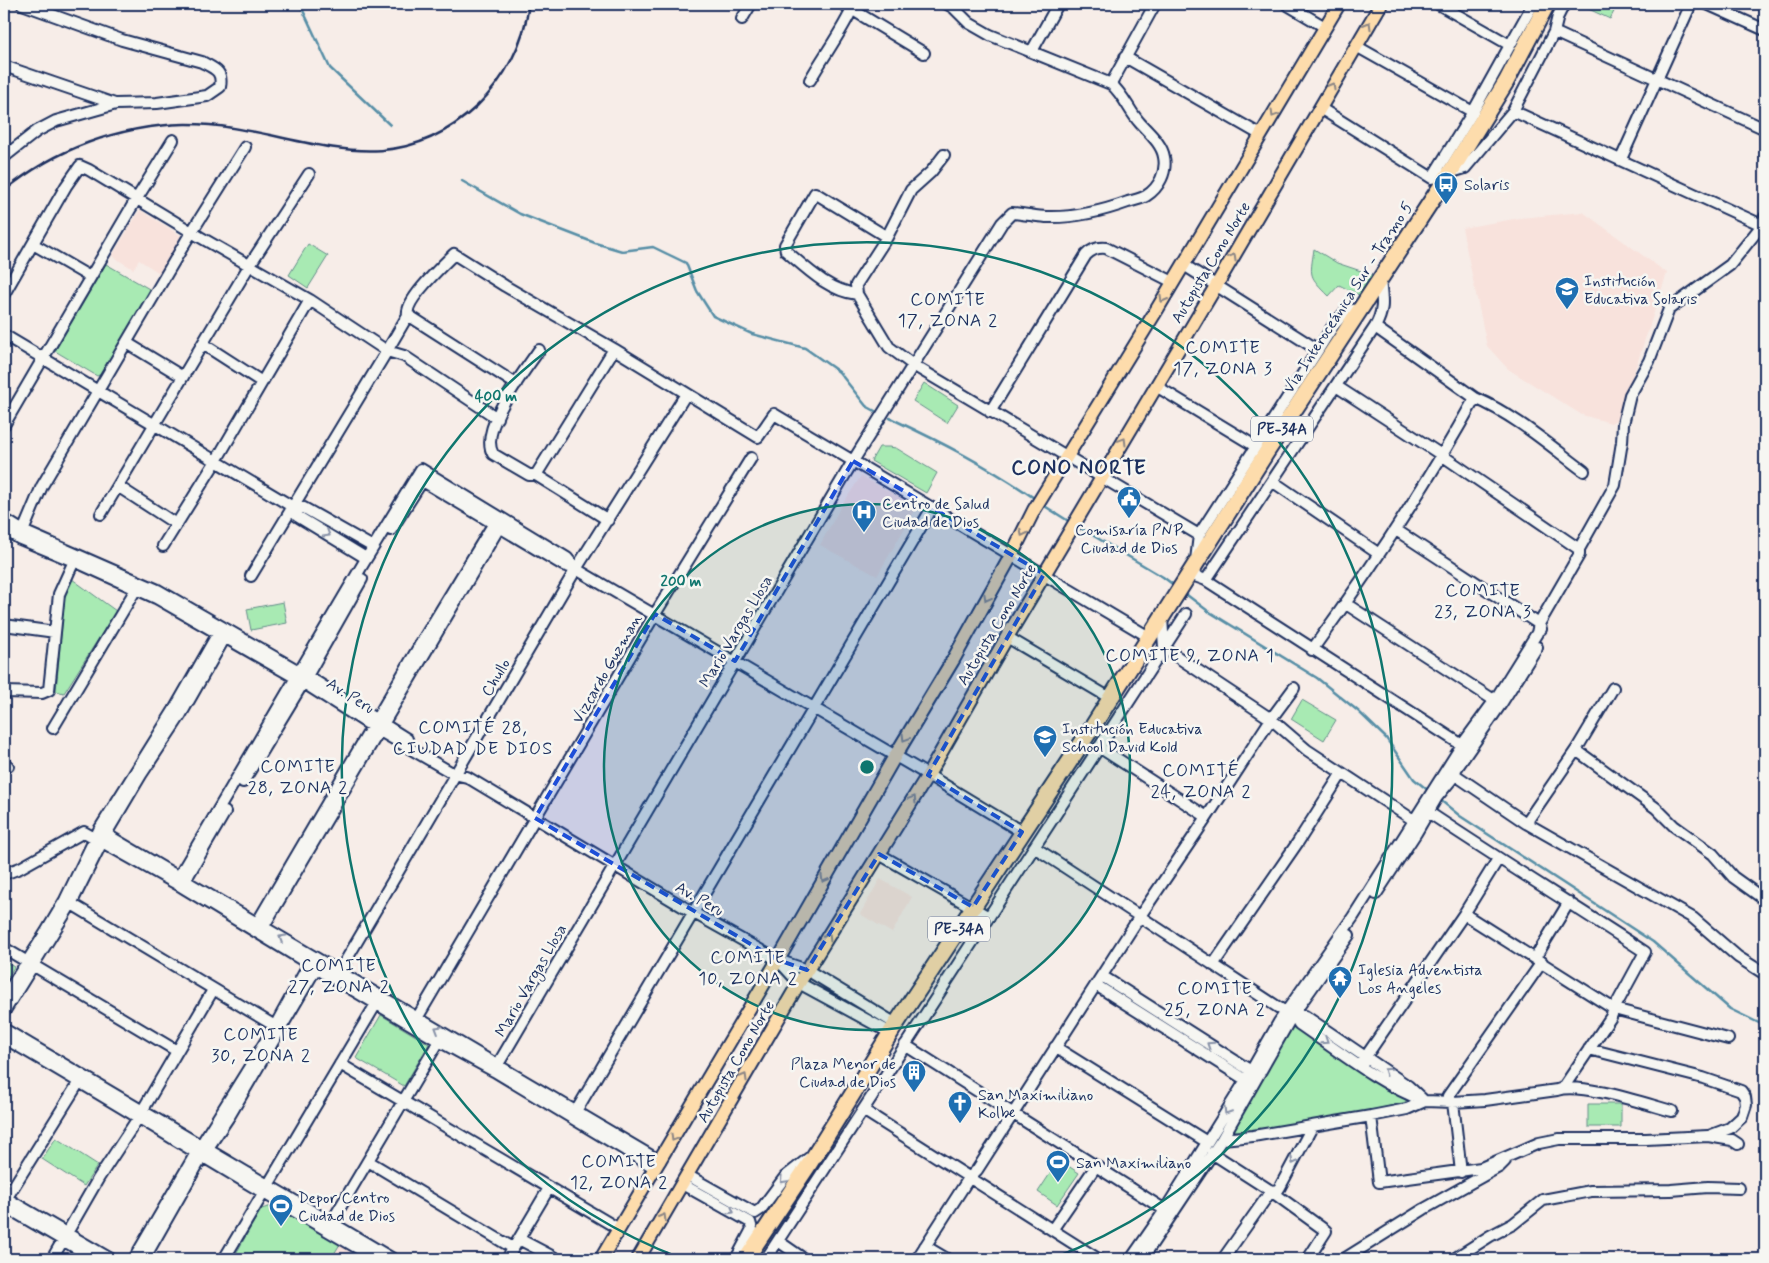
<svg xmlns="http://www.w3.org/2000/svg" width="1769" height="1263" viewBox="0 0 1769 1263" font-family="Mynerve,sans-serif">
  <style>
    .built { fill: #f8e2dc }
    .green { fill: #a8eab3; stroke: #628c88 }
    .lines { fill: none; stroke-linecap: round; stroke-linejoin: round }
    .stream { stroke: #568ea6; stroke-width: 2.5 }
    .minor-casing { stroke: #1b2f5e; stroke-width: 14 }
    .major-casing { stroke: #1b2f5e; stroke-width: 16 }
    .highway-casing { stroke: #1b2f5e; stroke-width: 19 }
    .minor { stroke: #f6f6f2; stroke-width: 10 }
    .major { stroke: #fddcac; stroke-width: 12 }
    .highway { stroke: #fddcac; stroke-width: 15 }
    .rail { stroke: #1b2f5e; stroke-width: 2.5 }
    .oneway { stroke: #8c8685 }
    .oneway2 { stroke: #8892a8 }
    .marked { fill: #1d4ed8; fill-opacity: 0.2; stroke: #1d4ed8; stroke-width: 4; stroke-dasharray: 10 6; stroke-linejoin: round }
    .ring { fill: none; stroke: #0f766e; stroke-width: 2.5 }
    .labels { text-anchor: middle; stroke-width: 5; stroke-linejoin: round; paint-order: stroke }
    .shield { fill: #f6f6f2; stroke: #5d6b8a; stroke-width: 1 }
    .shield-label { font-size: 15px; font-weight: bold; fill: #1b2f5e }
    .poi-label { font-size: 16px; fill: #1b2f5e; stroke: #f6f6f2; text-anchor: start }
    .street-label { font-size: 16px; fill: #1b2f5e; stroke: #f6f6f2 }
    .neighbourhood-label { font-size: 18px; letter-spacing: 1px; fill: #1b2f5e; stroke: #f6f6f2 }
    .district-label { font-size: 21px; font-weight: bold; letter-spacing: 1px; fill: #1b2f5e; stroke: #f6f6f2 }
    .centre { fill: #0f766e; stroke: #f6f6f2; stroke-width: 2.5 }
    .ring-label { font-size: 15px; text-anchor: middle; font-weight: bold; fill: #0f766e; stroke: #f6f6f2; stroke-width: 5; stroke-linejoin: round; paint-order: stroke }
  </style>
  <rect width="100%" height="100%" fill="#f7ede8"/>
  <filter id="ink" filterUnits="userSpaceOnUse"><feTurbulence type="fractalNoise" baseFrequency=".02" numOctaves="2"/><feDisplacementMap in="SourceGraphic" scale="10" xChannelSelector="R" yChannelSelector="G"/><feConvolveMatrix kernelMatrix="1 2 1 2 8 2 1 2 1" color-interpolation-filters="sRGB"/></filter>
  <g filter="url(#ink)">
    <path class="built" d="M140,210L183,237L161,274L139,260L133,269L112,256Z
      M1583,212L1667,273L1619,418L1611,423L1582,415L1508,369L1487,346L1462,228L1520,218Z
      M861,476L917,507L877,576L820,545L840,508Z
      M880,879L912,897L892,933L860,914Z
      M340,1244L365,1259H331Z"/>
    <path class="green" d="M1578,4H1618L1610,19Z
      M308,244L328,256L308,288L289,275Z
      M1314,249L1337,263L1376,276L1361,296L1339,285L1329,296C1308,275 1310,277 1314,249Z
      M106,264L151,290L102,374L97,376L55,351Z
      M924,383L958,405L947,423L913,401Z
      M879,447H889L896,448L937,473L926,493L871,461Z
      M72,579L116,611L64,693L56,691L65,591Z
      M283,602L287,623L251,630L247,609Z
      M1302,700L1336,720L1324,740L1291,719Z
      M4,961L14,967L4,984Z
      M381,1015L429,1044L404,1086L356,1058Z
      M1292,1025L1406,1100V1102L1370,1111L1252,1132L1235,1131L1234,1126Z
      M1588,1104H1621V1127H1588Z
      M56,1138L98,1165L84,1186L42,1159Z
      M1059,1160L1079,1173L1057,1205L1038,1192Z
      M276,1205L340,1244L331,1259H233L261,1209Z"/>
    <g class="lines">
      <path class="stream" d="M300,4L330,68L390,125
        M462,181L520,214L595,243L622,251L653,247L686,263L697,291L713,316L752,334L805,348L839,372L866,406L877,412
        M890,418C941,442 990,467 1037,500
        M1043,505L1070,522
        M1077,526L1163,577L1175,586
        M1183,592L1208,611L1317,678L1358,711L1386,738L1414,779L1429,791
        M1439,799L1460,816L1653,942L1730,1009L1765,1026"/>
      <defs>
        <path id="minor" d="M843,4L924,53
          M1286,4L1325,27
          M1438,4L1510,45
          M1707,4L1765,30
          M742,19L751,4
          M1554,32L1765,129
          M1356,46L1473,112
          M1032,51L1058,4
          M1125,57L1261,135
          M4,66L115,104
          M810,80C824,55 842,32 854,5
          M1111,84L1155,4
          M1320,108L1432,178
          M1513,111L1762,225
          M944,155L931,172L911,190L887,237L856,285L857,294L889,347L913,365L1199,535
          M4,157L37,131L56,121L116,104L157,103L207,96L220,87C223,71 215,69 202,62L122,40L22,4
          M1621,159L1691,4
          M1432,178L1465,168L1513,111L1554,32L1558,16L1564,4
          M1432,178L1473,112L1533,4
          M33,244L90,277
          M1184,265L1318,350
          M4,294L66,186L80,166L89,170L200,237L310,300L387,351L404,356L497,418
          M857,294C829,291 807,269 786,251L785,245L815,193L887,237
          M408,315L516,384
          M1375,327L1475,398C1515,415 1549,445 1584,471
          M4,335L293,507L304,508L373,547
          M127,343L183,377
          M203,344L262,382
          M539,350C525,371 478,429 493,454L529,475H536L608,520
          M1156,386L1255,446
          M1336,386L1443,456L1579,549
          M990,412L1086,255C1092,249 1098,247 1106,248L1173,282
          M4,425L131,208L173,140
          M536,475L614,349
          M416,477L563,565L576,569L928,775L1022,832
          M1272,481L1379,554
          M119,487L176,524
          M293,507L297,516L366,558
          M101,514L249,266L309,174
          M4,519L23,531L158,590L299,671L407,739
          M4,529L20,539L83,565L156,598L296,678L373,727L454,774L467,777L692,912L778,960L807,970L896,1024
          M391,530L426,475
          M1396,530L1539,624L1541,629
          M21,536L42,486L186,241L245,147
          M163,546L216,461L310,300
          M1196,560L1199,535L1318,350L1333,326L1346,311L1359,309
          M1189,574L1206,580L1462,745
          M251,576L387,351L408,315C404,301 443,265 454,254L505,286L614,349L758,437L774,414L1149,637
          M1206,580L1375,327C1385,309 1382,299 1380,280
          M1346,604L1500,704
          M1162,617L1164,648L1271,719L1307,750L1415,821
          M4,625L55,632
          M1007,637L1110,698
          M1312,650C1371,569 1426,486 1475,398
          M4,692L42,693L49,690L59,594L74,561
          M53,728L136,589
          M1099,747L1207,817
          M1576,750L1656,808L1674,826L1713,854L1733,877L1765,900
          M4,764L8,766
          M1451,772L1526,823L1693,918L1738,957L1765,974
          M243,782L303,683L362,579
          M1428,812C1500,860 1573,905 1645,952L1614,1009L1611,1017L1563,1088
          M1526,823L1576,750L1613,688
          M99,830L660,1161
          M1034,847L1296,1019L1299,1024C1337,1050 1382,1086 1425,1101
          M879,854L989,917
          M4,874L20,868L84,832L182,887L309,964L439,1041L494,1071L655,1168
          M175,883L363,564L421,469L567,558L576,569
          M182,886L225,812
          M1376,894L1416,833L1437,797L1455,775L1456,769L1501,704L1537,647
          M65,900L275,1026
          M1464,914L1614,1009L1728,1039
          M254,928L421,643L494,523
          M261,931L503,521
          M4,948L177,1051
          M1535,958L1569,902
          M779,961L799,983L891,1033
          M1213,965L1298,842L1342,773
          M1102,976L1251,1071
          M335,979L576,569L686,394
          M1096,985L1246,1080
          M4,998L46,932L65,900L99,830L174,710L221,628
          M4,1012L71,904L106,834L141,775L180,716L228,632
          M1292,1016H1305L1408,1086L1422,1099
          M413,1025L655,614L751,458
          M4,1029C134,1105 263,1183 393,1259
          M4,1038C129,1110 251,1188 377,1259
          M905,1045L1165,1210
          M1055,1047L1207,1142
          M1589,1049L1703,1078L1741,1091L1745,1097L1746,1105L1742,1117L1730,1128L1709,1136
          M340,1064L619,1229
          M1360,1065L1464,914L1498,859
          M494,1071L853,461L1002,223L1012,213C1024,214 1035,216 1046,217C1074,218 1103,211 1128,202C1134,200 1141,199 1146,196C1159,188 1167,172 1164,157C1162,144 1149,133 1140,123C1129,111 1124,95 1111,84L990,35L969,23L954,8L947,4
          M863,1110L1098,1259
          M1371,1116L1379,1182L1481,1168L1539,1143L1559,1139H1646L1708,1136L1732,1140L1738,1144
          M572,1118L932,508
          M1222,1139L1253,1136L1371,1116L1407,1109L1425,1101L1453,1102L1485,1100L1557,1090C1580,1082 1646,1104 1672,1111
          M1212,1153L1271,1191L1326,1231L1308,1259
          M368,1161L513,1248
          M1461,1172L1453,1102L1448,1096L1542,962
          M687,1175L755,1213L761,1209L785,1177L809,1158
          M682,1184L750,1222L752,1229L736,1259
          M6,1198L111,1259
          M4,1202L79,1082
          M4,1206L95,1259
          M328,1228L439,1041
          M1052,1230L1096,1166
          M519,1239L557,1259
          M778,1241L804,1259
          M925,1246L947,1259
          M52,1259L98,1179L138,1118L213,990
          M134,1259L196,1153L275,1026L309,964
          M144,1259L202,1157L230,1115L319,963
          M224,1259L376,1004
          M507,1259L549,1188
          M766,1259L1186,614
          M917,1259L969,1178L977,1170L1140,916L1207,817L1271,719L1294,688
          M1131,1259L1165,1210L1246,1080L1279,1022L1353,917L1462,745L1495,700L1537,633L1539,624L1579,555V549L1615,485L1622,442L1623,424L1630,395L1649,361L1669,309L1730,265L1762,225L1765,217
          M1142,1259L1222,1139L1292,1016L1349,935
          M1223,1259L1271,1191L1278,1190L1280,1187L1312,1127
          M1344,1259L1424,1209L1499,1167L1505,1161
          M1454,1259L1490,1236L1513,1224L1543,1200L1591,1191L1671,1190L1708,1187L1739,1188"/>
        <path id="major" d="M601,1259L778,960L895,756L953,660L1011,556L1034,510L1156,311L1339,4
          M638,1259L799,983L928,775L1007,637L1216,286L1381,4"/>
        <path id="highway" d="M746,1259L808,1166L896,1024L1091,729L1266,453L1451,171L1506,82L1547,4"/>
      </defs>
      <use href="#minor" class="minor-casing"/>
      <use href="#major" class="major-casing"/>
      <use href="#highway" class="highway-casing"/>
      <use href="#minor" class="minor"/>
      <use href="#major" class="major"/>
      <use href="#highway" class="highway"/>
      <path class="rail" d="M4,191C55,149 118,126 185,124C290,123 383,195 477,106C505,79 524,43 529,4"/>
    </g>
    <defs><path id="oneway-chevron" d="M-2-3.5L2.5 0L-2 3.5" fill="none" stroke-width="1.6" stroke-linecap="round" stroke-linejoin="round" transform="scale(1.25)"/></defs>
    <g class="oneway">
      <use href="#oneway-chevron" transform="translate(1368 25) rotate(-60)"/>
      <use href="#oneway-chevron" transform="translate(1332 86) rotate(-60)"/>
      <use href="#oneway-chevron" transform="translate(1274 114) rotate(121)"/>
      <use href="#oneway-chevron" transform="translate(1233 257) rotate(-60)"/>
      <use href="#oneway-chevron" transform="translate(1163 299) rotate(120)"/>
      <use href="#oneway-chevron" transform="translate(1123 441) rotate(-59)"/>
      <use href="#oneway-chevron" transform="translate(1023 533) rotate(117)"/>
      <use href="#oneway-chevron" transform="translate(987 598) rotate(119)"/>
      <use href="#oneway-chevron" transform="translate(905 738) rotate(121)"/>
      <use href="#oneway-chevron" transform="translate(913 799) rotate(-59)"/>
      <use href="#oneway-chevron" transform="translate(824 879) rotate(120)"/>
      <use href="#oneway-chevron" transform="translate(828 937) rotate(-58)"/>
      <use href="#oneway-chevron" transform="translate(744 1077) rotate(-60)"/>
      <use href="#oneway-chevron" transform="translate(674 1138) rotate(121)"/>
      <use href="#oneway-chevron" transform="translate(663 1217) rotate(-60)"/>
    </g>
    <g class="oneway2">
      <use href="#oneway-chevron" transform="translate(327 534) rotate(31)"/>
      <use href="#oneway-chevron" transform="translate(282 938) rotate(-149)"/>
      <use href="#oneway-chevron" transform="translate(438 1029) rotate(-149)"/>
      <use href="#oneway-chevron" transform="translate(1325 1041) rotate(34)"/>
      <use href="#oneway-chevron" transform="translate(1210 1045) rotate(-147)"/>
      <use href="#oneway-chevron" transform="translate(1387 1071) rotate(-145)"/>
      <use href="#oneway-chevron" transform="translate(1227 1111) rotate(122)"/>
      <use href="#oneway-chevron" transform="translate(1294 1161) rotate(118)"/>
      <use href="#oneway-chevron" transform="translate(783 1180) rotate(134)"/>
      <use href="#oneway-chevron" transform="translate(731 1211) rotate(29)"/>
    </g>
  </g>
  <path class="marked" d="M853,461L1044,574L928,775L1022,832L973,907L879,854L807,970L778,960L535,818L655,614L735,661Z"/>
  <circle cx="867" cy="767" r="263" fill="#0f766e" fill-opacity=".12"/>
  <g class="ring">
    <circle cx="867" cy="767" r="263"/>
    <path d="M683 1259A525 525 0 1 1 1051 1259"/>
  </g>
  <defs>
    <symbol id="bus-pin" viewBox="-11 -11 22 30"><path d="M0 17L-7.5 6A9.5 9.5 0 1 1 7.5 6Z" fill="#1f6fb2" stroke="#f6f6f2"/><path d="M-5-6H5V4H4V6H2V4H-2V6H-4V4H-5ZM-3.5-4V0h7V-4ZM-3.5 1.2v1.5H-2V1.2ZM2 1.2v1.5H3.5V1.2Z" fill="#fff"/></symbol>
    <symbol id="school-pin" viewBox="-11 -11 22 30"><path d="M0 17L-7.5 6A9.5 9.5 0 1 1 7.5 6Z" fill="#1f6fb2" stroke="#f6f6f2"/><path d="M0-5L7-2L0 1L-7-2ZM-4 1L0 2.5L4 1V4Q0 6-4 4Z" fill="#fff"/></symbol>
    <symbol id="civic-pin" viewBox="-11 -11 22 30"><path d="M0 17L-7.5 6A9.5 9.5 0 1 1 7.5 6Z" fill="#1f6fb2" stroke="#f6f6f2"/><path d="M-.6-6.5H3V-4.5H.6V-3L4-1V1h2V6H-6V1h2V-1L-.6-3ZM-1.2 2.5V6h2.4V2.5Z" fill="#fff"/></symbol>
    <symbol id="hospital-pin" viewBox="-11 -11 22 30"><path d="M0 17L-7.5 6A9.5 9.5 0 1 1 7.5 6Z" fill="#1f6fb2" stroke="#f6f6f2"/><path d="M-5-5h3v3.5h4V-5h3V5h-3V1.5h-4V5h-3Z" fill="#fff"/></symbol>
    <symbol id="temple-pin" viewBox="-11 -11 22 30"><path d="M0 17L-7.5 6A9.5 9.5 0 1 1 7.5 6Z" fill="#1f6fb2" stroke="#f6f6f2"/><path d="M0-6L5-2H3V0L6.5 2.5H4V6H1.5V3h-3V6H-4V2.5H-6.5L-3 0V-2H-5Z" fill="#fff"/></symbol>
    <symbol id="building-pin" viewBox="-11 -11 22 30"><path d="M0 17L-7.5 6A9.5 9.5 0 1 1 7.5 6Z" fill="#1f6fb2" stroke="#f6f6f2"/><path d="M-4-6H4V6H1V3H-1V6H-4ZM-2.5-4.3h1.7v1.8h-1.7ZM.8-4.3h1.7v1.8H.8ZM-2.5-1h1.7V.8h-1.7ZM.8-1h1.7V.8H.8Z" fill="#fff"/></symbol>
    <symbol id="church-pin" viewBox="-11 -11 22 30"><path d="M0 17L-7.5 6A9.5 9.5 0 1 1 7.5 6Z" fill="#1f6fb2" stroke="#f6f6f2"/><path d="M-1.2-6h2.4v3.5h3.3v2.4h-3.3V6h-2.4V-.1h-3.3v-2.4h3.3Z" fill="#fff"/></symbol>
    <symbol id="stadium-pin" viewBox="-11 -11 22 30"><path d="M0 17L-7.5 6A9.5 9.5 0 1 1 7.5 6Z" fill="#1f6fb2" stroke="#f6f6f2"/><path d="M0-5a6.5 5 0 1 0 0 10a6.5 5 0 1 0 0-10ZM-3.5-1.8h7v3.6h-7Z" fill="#fff"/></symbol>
  </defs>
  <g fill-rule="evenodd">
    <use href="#bus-pin" x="1432" y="170" width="28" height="38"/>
    <use href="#school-pin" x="1553" y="275" width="28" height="38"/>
    <use href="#civic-pin" x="1115" y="484" width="28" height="38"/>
    <use href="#hospital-pin" x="850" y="498" width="28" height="38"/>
    <use href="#school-pin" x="1031" y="723" width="28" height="38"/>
    <use href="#temple-pin" x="1326" y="964" width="28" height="38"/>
    <use href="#building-pin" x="900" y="1058" width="28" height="38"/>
    <use href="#church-pin" x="946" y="1089" width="28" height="38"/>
    <use href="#stadium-pin" x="1044" y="1148" width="28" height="38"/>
    <use href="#stadium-pin" x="267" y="1192" width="28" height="38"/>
  </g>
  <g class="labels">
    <g class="shield">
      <rect x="1251" y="416.5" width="62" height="25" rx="4"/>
      <rect x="928" y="916.5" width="62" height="25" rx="4"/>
    </g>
    <g class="shield-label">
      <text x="1282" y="434">PE-34A</text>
      <text x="959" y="934">PE-34A</text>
    </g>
    <g class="poi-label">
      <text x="1464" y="190">Solaris</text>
      <text x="1584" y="286">Institución<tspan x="1584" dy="18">Educativa Solaris</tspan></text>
      <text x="882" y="509">Centro de Salud<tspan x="882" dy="18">Ciudad de Dios</tspan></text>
      <text x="1129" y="535" text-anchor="middle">Comisaría PNP<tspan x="1129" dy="18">Ciudad de Dios</tspan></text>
      <text x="1062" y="734">Institución Educativa<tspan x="1062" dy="18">School David Kold</tspan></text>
      <text x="1358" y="975">Iglesia Adventista<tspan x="1358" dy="18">Los Angeles</tspan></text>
      <text x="896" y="1069" text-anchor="end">Plaza Menor de<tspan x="896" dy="18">Ciudad de Dios</tspan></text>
      <text x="978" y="1100">San Maximiliano<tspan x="978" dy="18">Kolbe</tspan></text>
      <text x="1076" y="1168">San Maximiliano</text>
      <text x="298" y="1203">Depor Centro<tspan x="298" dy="18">Ciudad de Dios</tspan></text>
    </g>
    <g class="street-label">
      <text transform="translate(1210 262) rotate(-59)" y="6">Autopista Cono Norte</text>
      <text transform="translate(1347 297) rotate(-57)" y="6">Vía Interoceánica Sur - Tramo 5</text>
      <text transform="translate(996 624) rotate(-59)" y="6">Autopista Cono Norte</text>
      <text transform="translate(735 631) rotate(-59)" y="6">Mario Vargas Llosa</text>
      <text transform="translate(606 668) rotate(-60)" y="6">Vizcardo Guzman</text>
      <text transform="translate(495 677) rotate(-59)" y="6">Chullo</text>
      <text transform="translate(351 695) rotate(32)" y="6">Av. Peru</text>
      <text transform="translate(700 898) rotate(30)" y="6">Av. Peru</text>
      <text transform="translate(530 980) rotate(-60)" y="6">Mario Vargas Llosa</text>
      <text transform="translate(735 1061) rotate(-60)" y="6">Autopista Cono Norte</text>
    </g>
    <g class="neighbourhood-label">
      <text x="948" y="305">COMITE<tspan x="948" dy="21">17, ZONA 2</tspan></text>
      <text x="1223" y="353">COMITE<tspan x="1223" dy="21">17, ZONA 3</tspan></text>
      <text x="1483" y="596">COMITE<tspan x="1483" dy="21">23, ZONA 3</tspan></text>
      <text x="1190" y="661">COMITE 9, ZONA 1</text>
      <text x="473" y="733">COMITÉ 28,<tspan x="473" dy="21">CIUDAD DE DIOS</tspan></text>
      <text x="298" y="772">COMITE<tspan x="298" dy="21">28, ZONA 2</tspan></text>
      <text x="1201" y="776">COMITÉ<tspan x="1201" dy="21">24, ZONA 2</tspan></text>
      <text x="748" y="963">COMITE<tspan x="748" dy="21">10, ZONA 2</tspan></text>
      <text x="339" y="971">COMITE<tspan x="339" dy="21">27, ZONA 2</tspan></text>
      <text x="1215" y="994">COMITE<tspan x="1215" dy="21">25, ZONA 2</tspan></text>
      <text x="261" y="1040">COMITE<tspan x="261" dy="21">30, ZONA 2</tspan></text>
      <text x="619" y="1167">COMITE<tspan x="619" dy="21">12, ZONA 2</tspan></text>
    </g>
    <g class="district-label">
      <text x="1079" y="474">CONO NORTE</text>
    </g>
  </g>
  <circle cx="867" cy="767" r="8" class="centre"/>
  <g class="ring-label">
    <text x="496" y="401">400 m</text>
    <text x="681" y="586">200 m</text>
  </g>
  <rect width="1769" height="1263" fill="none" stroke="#f6f6f2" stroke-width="20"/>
  <rect x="10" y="10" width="1749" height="1243" fill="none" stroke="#1b2f5e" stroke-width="2" filter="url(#ink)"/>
</svg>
